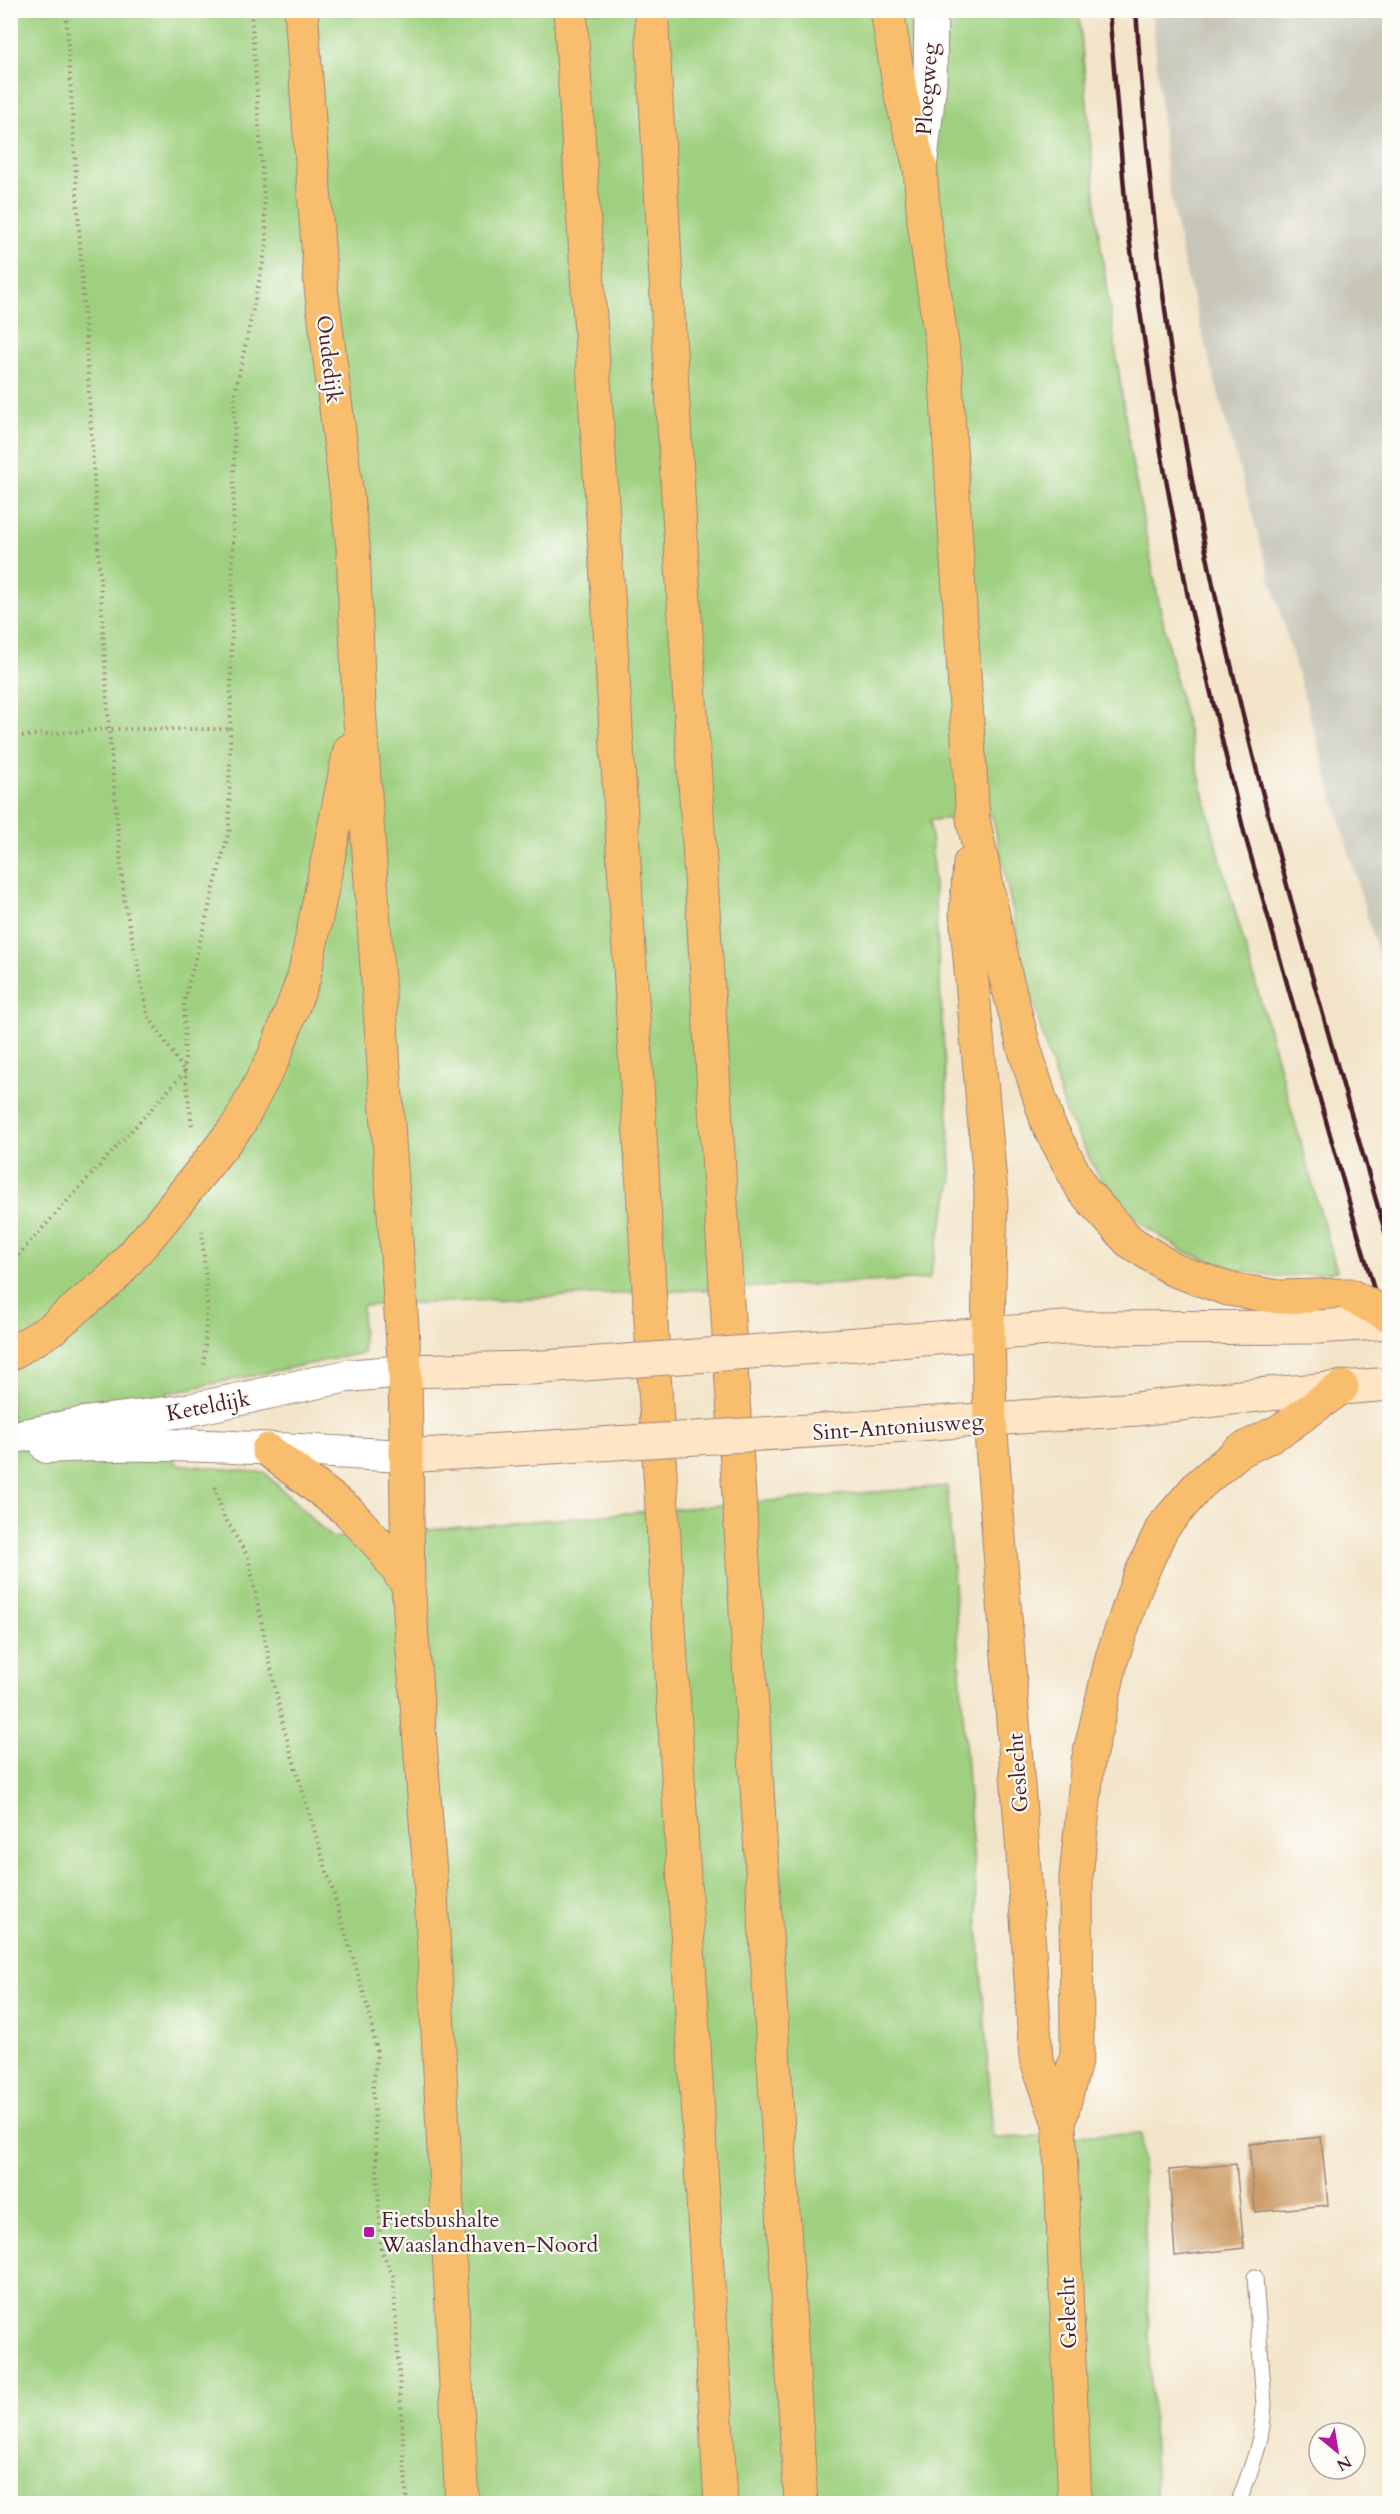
<svg xmlns="http://www.w3.org/2000/svg" width="1400" height="2514" viewBox="0 0 1400 2514" font-family="Cardo,serif">
  <style>
    .industrial { fill: #c6c5b8 }
    .green { fill: #9ed07f; stroke: #747855; stroke-width: 1.5 }
    .building { fill: #cb9a62 }
    .lines { fill: none; stroke-linecap: round; stroke-linejoin: round }
    .service-casing { stroke: #9e827a; stroke-width: 17 }
    .minor-casing { stroke: #9e827a; stroke-width: 34 }
    .tertiary-casing { stroke: #9e827a; stroke-width: 35 }
    .secondary-casing { stroke: #9e827a; stroke-width: 35 }
    .primary-casing { stroke: #9e827a; stroke-width: 35 }
    .motorway-casing { stroke: #9e827a; stroke-width: 35 }
    .path { stroke: #9e827a; stroke-width: 4; stroke-dasharray: 1.5 4.5; stroke-linecap: butt }
    .service { stroke: #fff; stroke-width: 15 }
    .minor { stroke: #fff; stroke-width: 32 }
    .tertiary { stroke: #fff; stroke-width: 33 }
    .secondary { stroke: #fde5c5; stroke-width: 33 }
    .primary { stroke: #f9be6d; stroke-width: 33 }
    .motorway { stroke: #f9be6d; stroke-width: 33 }
    .rail { stroke: #4a1f2b; stroke-width: 4.5 }
    .secondary-bridge-casing { stroke: #9e827a; stroke-width: 35; stroke-linecap: butt }
    .primary-bridge-casing { stroke: #9e827a; stroke-width: 35; stroke-linecap: butt }
    .secondary-bridge { stroke: #fde5c5; stroke-width: 33 }
    .primary-bridge { stroke: #f9be6d; stroke-width: 33 }
    .poi-dot { fill: #b5179e; stroke: #fdfcf7; stroke-width: 2 }
    .labels { text-anchor: middle; stroke-width: 4.5; stroke-linejoin: round; paint-order: stroke }
    .street-label { font-size: 22px; fill: #4a1f2b; stroke: #fdfcf7 }
    .poi-label { font-size: 22px; fill: #4a1f2b; stroke: #fdfcf7; text-anchor: start }
  </style>
  <rect width="100%" height="100%" fill="#fdfcf7"/>
  <filter id="ink" filterUnits="userSpaceOnUse"><feTurbulence type="fractalNoise" baseFrequency=".0167" numOctaves="2"/><feDisplacementMap in="SourceGraphic" scale="12" xChannelSelector="R" yChannelSelector="G"/><feConvolveMatrix kernelMatrix="1 2 1 2 8 2 1 2 1" color-interpolation-filters="sRGB"/></filter>
  <filter id="wash" filterUnits="userSpaceOnUse"><feTurbulence type="fractalNoise" baseFrequency=".008" numOctaves="4" result="noise"/><feDisplacementMap in="SourceGraphic" scale="24" xChannelSelector="R" yChannelSelector="G"/><feGaussianBlur stdDeviation="1.35" result="paint"/><feColorMatrix in="noise" values="0 0 0 0 0 0 0 0 0 0 0 0 0 0 0 0 0 1.4 0 .05"/><feComposite in="paint" operator="in"/></filter>
  <g filter="url(#wash)">
    <rect width="100%" height="100%" fill="#f2e4c8"/>
    <path class="industrial" d="M1152,11H1389V993L1226,422L1184,265L1166,171Z"/>
    <path class="green" d="M11,11H1079L1098,228L1131,457L1159,603L1177,686L1215,840L1337,1271L1280,1277L1233,1269L1183,1251L1143,1225L1100,1178L1067,1116L1044,1041L1026,973L992,815L930,820L952,1182L929,1279L362,1306L363,1353L167,1393L175,1464L265,1473L332,1538L947,1486L993,2138L1141,2134L1156,2503L11,2504Z"/>
    <g id="blocks">
      <path class="building" d="M1321,2137L1328,2205L1255,2212L1249,2144Z
        M1236,2164L1244,2248L1175,2256L1169,2170Z"/>
    </g>
  </g>
  <g filter="url(#ink)">
    <use href="#blocks" fill-opacity="0" stroke="#9e827a" stroke-width="1.5"/>
    <g class="lines">
      <defs>
        <path id="service" d="M1238,2504C1251,2469 1263,2441 1264,2404L1255,2277"/>
        <path id="minor" d="M10,1438L85,1423L184,1411L347,1376L405,1371
          M47,1447C167,1440 286,1450 405,1456"/>
        <path id="tertiary" d="M920,167L930,83L931,10"/>
        <path id="secondary" d="M885,1342L1064,1328L1318,1327
          M405,1371L530,1368
          M890,1426L1137,1409L1257,1395L1390,1384
          M405,1456L534,1448"/>
        <path id="primary" d="M301,10L321,287L353,546L359,707L405,1371L408,1585L430,1874L462,2504
          M920,167L924,222L945,365L973,819L1006,978L1024,1047L1048,1124L1083,1190L1129,1241L1174,1270L1228,1289L1279,1297L1349,1295
          M970,863L966,914L991,1193L988,1333L990,1420L1022,1839L1036,2058L1059,2123
          M10,1354L50,1330L112,1279L161,1222L239,1124L273,1059L304,977L350,750
          M268,1450L348,1511L382,1548L408,1585
          M1075,2504L1059,2123L1077,2054L1076,1877L1088,1761L1112,1658L1137,1583L1162,1528L1199,1485L1238,1452L1283,1429L1342,1387"/>
        <path id="motorway" d="M570,10L608,595L721,2504
          M651,10L684,602L801,2504
          M887,10L901,96L920,167"/>
      </defs>
      <use href="#service" class="service-casing"/>
      <use href="#minor" class="minor-casing"/>
      <use href="#tertiary" class="tertiary-casing"/>
      <use href="#secondary" class="secondary-casing"/>
      <use href="#primary" class="primary-casing"/>
      <use href="#motorway" class="motorway-casing"/>
      <path class="path" d="M10,737L109,729H230
        M192,1125L185,1072L184,1002L229,831L235,393L267,244L251,10
        M202,1231L207,1302L204,1364
        M10,1264L185,1072L148,1016L124,899L109,729L66,10
        M215,1487L222,1513L248,1557L283,1726L369,2011L377,2053L373,2088L381,2250L393,2276L407,2504"/>
      <use href="#service" class="service"/>
      <use href="#minor" class="minor"/>
      <use href="#tertiary" class="tertiary"/>
      <use href="#secondary" class="secondary"/>
      <use href="#primary" class="primary"/>
      <use href="#motorway" class="motorway"/>
      <path class="rail" d="M1109,10L1127,224L1161,452L1188,597L1244,832L1390,1346
        M1136,10C1148,182 1166,354 1200,522C1249,768 1321,1008 1390,1249
        M1386,10L1390,16"/>
      <defs>
        <path id="secondary-bridge" d="M1318,1327L1390,1322
          M530,1368L885,1342
          M534,1448L890,1426"/>
        <path id="primary-bridge" d="M1349,1295L1390,1316"/>
      </defs>
      <use href="#secondary-bridge" class="secondary-bridge-casing"/>
      <use href="#primary-bridge" class="primary-bridge-casing"/>
      <use href="#secondary-bridge" class="secondary-bridge"/>
      <use href="#primary-bridge" class="primary-bridge"/>
    </g>
  </g>
  <rect class="poi-dot" x="363" y="2226" width="12" height="12" rx="3"/>
  <g class="labels">
    <g class="street-label">
      <text transform="translate(926 89) rotate(-86)" y="8">Ploegweg</text>
      <text transform="translate(330 359) rotate(83)" y="8">Oudedijk</text>
      <text transform="translate(208 1405) rotate(-11)" y="8">Keteldijk</text>
      <text transform="translate(898 1426) rotate(-4)" y="8">Sint-Antoniusweg</text>
      <text transform="translate(1017 1773) rotate(-94)" y="8">Geslecht</text>
      <text transform="translate(1067 2313) rotate(-92)" y="8">Gelecht</text>
    </g>
    <g class="poi-label">
      <text x="381" y="2227">Fietsbushalte<tspan x="381" dy="25">Waaslandhaven-Noord</tspan></text>
    </g>
  </g>
  <rect width="1400" height="2514" fill="none" stroke="#fdfcf7" stroke-width="36"/>
  <g transform="translate(1337 2451) rotate(150)"><circle r="28" fill="#fdfcf7" stroke="#b5a4a5" stroke-width="1.5"/>
  <path d="M0-4.5L10 22L0 15L-10 22Z" fill="#b5179e"/>
  <text y="-9" font-size="16" font-weight="bold" text-anchor="middle" fill="#4a1f2b">N</text>
  </g>
</svg>
